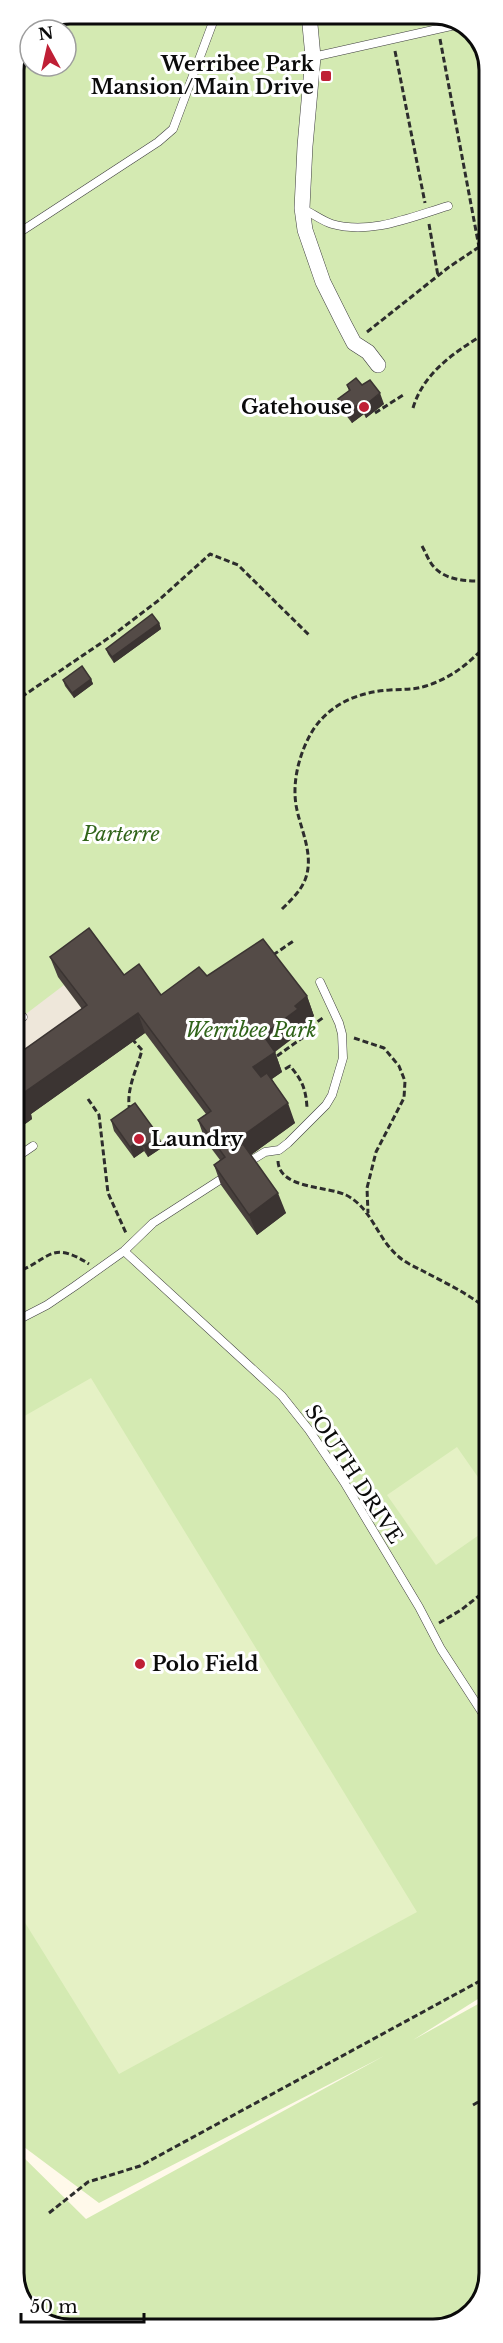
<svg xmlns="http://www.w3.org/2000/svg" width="503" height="2343" viewBox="0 0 503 2343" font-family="'Libre Baskerville',serif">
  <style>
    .green { fill: #d4eab2 }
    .pitch { fill: #e5f1c5 }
    .plaza { fill: #eee7da }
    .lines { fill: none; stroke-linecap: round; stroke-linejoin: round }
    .lane-casing { stroke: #3e3e3e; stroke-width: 9 }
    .street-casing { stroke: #3e3e3e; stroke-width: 16 }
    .path { stroke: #2d2d2d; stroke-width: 3; stroke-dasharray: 6 3; stroke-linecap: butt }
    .lane { stroke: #fff; stroke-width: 8 }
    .street { stroke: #fff; stroke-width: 15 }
    .wall { fill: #48403d }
    .shaded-wall { fill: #3b3432 }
    .building { fill: #544b47; stroke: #3b3432; stroke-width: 1.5 }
    .poi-dot { fill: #bf1f35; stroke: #fff; stroke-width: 2 }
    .labels { text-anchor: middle; stroke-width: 6; stroke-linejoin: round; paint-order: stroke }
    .poi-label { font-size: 20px; font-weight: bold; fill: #0b0b0b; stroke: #fff; text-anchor: end }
    .park-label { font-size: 20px; font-style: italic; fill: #30641a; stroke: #fff }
    .street-label { font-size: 20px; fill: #0b0b0b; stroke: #fff }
    .rim { fill: none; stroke: #0b0b0b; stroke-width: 3 }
  </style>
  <rect width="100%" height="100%" fill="#fff9ea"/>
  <path class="green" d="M70,14H440L473,30L489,62V1992L413,2040L489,1998V2274L476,2310L441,2329H63L30,2313L14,2281V2148L86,2219L384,2056L99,2203L20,2144L14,2136V69L30,30V66H66V30H30Z"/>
  <path class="pitch" d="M91,1378L417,1912L119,2074L14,1905V1422Z
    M457,1447L489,1493V1528L436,1565L387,1495Z"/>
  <path class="plaza" d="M64,985L89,1018L14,1073V1023Z"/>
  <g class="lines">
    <defs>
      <path id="lane" d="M313,57L460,24
        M303,209C312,213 322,221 332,224C371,235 411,217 448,206
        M14,236L158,142L173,129L216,14
        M14,1008L23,1017
        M14,1159L33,1146
        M247,1163L265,1152L279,1150L288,1143L326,1105L332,1095L343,1058L342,1034L339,1023L320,982
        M124,1251L282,1396L309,1430L344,1482L419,1607L441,1649L489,1723
        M14,1322L47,1305L75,1286L124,1251L153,1223L226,1176"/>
      <path id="street" d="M309,14L313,57L305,146L302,208L305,230L323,282L344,324L354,343L368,352L378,365"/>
    </defs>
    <use href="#lane" class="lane-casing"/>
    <use href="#street" class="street-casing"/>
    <path class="path" d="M440,39L479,247
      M395,51L425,203
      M482,131H489
      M429,224L438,276
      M367,332L449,267L479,247L489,245
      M413,408C424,371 457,351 487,332L489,336
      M375,413L403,395
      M422,546C426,553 429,562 434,567C447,582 471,581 489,581
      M14,702L113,635L159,600L210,554L238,565L309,635
      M282,909C291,900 300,892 305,880C315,855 300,829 296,805C292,780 300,751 313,730C331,703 359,692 390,690C403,689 414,690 426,686C452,678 472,661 489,642
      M273,955L295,940
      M354,1038L384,1048L399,1066L405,1081L404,1098L376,1152L367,1188L368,1213
      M277,1056L305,1036L310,1027L324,1017
      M285,1069L290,1066C302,1080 306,1089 307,1108
      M88,1099L99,1115L108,1193L126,1233
      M130,1111C125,1091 137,1069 142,1050L132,1039
      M278,1161C279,1189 327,1186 346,1195C372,1208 377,1239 399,1257C406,1263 415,1267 423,1271C445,1283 470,1294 489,1311
      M14,1273C49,1262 49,1238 89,1264
      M439,1623L461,1610L489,1588
      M473,2105L489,2096
      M479,2163L489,2159
      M49,2213L88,2182L140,2166L489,1976"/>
    <use href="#lane" class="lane"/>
    <use href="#street" class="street"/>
  </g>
  <path class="wall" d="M347,385H362L384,404L366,418L364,414L352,423L342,410L338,399L349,391Z
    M159,623L161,629L114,663L108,654L106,649Z
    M91,679L93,684L74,698L65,686L63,680Z
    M50,957L124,975L161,995L207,976L307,996L314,1016L303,1025L305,1029L275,1052L282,1072L272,1079L295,1123L251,1155L286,1213L257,1235L221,1185L214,1165L220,1160L205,1140L198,1120L206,1114L145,1033L31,1114L32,1119L14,1132V1057L82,1009L58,977Z
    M111,1120L163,1147L148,1157L144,1151L134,1158L114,1131Z"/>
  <path class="shaded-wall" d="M380,393L384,404L366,418L363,407Z
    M360,403L364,414L352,423L348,412Z
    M159,623L161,629L114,663L112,657Z
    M91,679L93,684L74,698L72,693Z
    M307,996L314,1016L303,1025L305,1029L270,1055L263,1035L295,1006Z
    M138,1013L145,1033L31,1114L32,1119L14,1132V1107L22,1094Z
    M275,1052L282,1072L260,1087L253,1067Z
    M288,1103L295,1123L237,1165L230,1145Z
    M159,1136L163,1147L148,1157L144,1146Z
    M140,1140L144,1151L134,1158L130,1147Z
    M278,1193L286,1213L257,1235L249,1215Z"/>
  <path class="building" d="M356,378L362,385L370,380L380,393L363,407L360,403L348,412L338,399L350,390L347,385Z
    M152,614L159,623L112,657L106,649Z
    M82,666L91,679L72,693L63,680Z
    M89,928L124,975L139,964L161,995L199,967L207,976L263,939L307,996L295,1006L298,1009L263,1035L275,1052L253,1067L261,1077L267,1073L288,1103L230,1145L233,1151L243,1144L278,1193L249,1215L214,1165L225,1157L198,1120L211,1111L138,1013L22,1094L25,1099L14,1107V1057L87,1005L50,957Z
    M135,1103L159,1136L144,1146L140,1140L130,1147L111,1120Z"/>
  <g class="poi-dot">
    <rect x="320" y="70" width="12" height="12" rx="3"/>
    <circle cx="364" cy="407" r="6"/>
    <circle cx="139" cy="1139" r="6"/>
    <circle cx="140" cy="1664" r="6"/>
  </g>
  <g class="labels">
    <g class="poi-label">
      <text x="314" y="71">Werribee Park<tspan x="314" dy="23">Mansion/Main Drive</tspan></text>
      <text x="352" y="414">Gatehouse</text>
      <text x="151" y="1146" text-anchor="start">Laundry</text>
      <text x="152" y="1671" text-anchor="start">Polo Field</text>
    </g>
    <g class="park-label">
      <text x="121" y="841">Parterre</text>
      <text x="251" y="1037">Werribee Park</text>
    </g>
    <g class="street-label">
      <text transform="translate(354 1474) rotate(57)" y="7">SOUTH DRIVE</text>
    </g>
  </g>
  <path d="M0 0H503V2343H0ZM70 24H433A46 46 0 0 1 479 70V2273A46 46 0 0 1 433 2319H70A46 46 0 0 1 24 2273V70A46 46 0 0 1 70 24Z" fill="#fff" fill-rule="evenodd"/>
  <path class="rim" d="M70 24H433A46 46 0 0 1 479 70V2273A46 46 0 0 1 433 2319H70A46 46 0 0 1 24 2273V70A46 46 0 0 1 70 24Z"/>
  <g transform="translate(48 48) rotate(352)"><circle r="28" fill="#ffffff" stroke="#9d9d9d" stroke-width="1.5"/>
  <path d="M0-4.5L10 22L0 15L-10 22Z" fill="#bf1f35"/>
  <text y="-9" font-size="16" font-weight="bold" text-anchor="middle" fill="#0b0b0b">N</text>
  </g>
  <path d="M21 2313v9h123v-9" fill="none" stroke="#0b0b0b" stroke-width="3"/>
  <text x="30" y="2313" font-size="18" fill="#0b0b0b" stroke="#ffffff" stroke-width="4.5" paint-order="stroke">50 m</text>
</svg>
